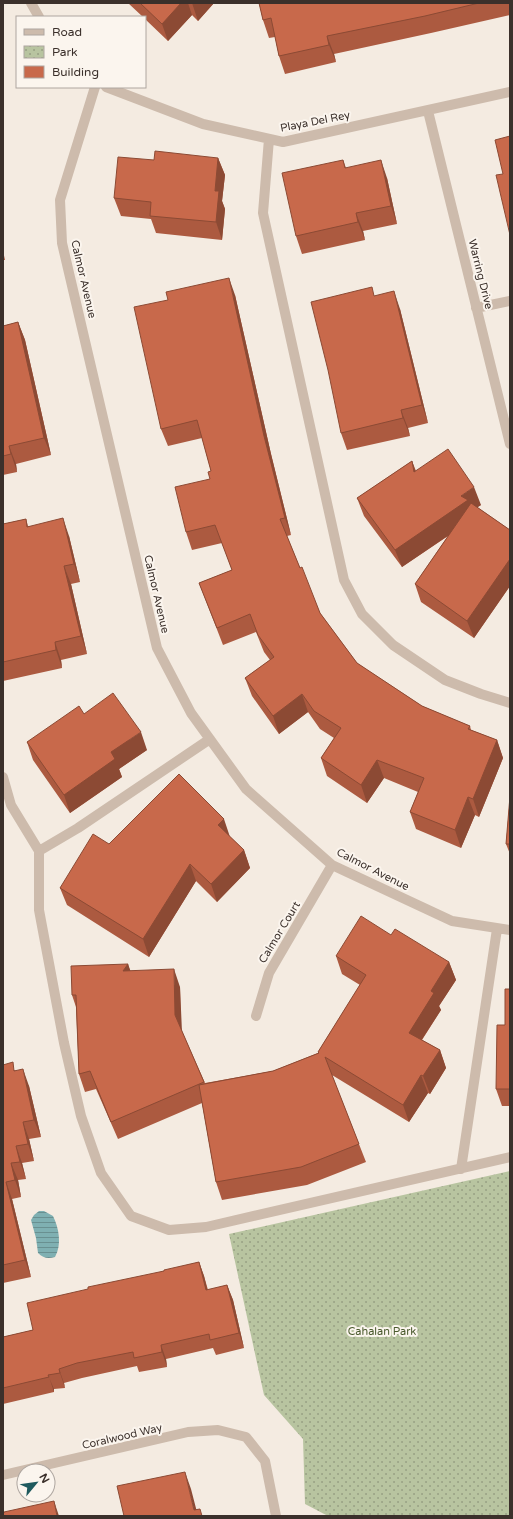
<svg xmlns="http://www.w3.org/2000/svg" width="513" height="1519" viewBox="0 0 513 1519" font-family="'Varela Round',sans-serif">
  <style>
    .park { fill: url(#park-dots) }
    .water { fill: url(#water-rules) }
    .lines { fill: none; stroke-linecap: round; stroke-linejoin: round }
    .minor { stroke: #cdbbac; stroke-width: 10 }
    .wall { fill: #ac5a40 }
    .shaded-wall { fill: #8c4a34 }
    .building { fill: #c8694b; stroke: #8c4a34 }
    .labels { text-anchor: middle; stroke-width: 4; stroke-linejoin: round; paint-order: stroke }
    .street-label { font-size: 11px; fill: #3b302b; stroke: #fbf5ee }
    .park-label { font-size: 11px; fill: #4a5a2e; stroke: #fbf5ee }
  </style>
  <defs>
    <pattern id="park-dots" width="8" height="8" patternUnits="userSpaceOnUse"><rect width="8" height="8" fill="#b8c4a0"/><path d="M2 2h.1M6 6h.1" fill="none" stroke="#97a083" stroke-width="1.8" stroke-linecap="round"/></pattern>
    <pattern id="water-rules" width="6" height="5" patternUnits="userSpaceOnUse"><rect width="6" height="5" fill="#7fb0b2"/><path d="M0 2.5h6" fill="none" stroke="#699091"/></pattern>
  </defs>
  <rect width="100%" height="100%" fill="#f4ebe1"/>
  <path class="park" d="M510,1171V1516H328L305,1504L303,1439L264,1395L229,1234Z"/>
  <path class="water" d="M39,1211H44L53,1216C59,1228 62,1245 55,1257C48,1259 43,1258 38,1253L36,1238L31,1220L34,1215Z"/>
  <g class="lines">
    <path class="minor" d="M31,3L39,17
      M95,87L60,200L62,243L157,648L191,713L246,789L332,865L452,921L510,930
      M106,87L203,124L283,142L510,92
      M428,111L510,444
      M269,139L263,213L344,580L362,614L393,645L445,680L481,694L510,703
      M476,308L510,301
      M3,777L11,805L39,851V910L64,1043L81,1116L101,1173L131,1216L169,1230L206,1227L510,1157
      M39,851L78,828L210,739
      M256,1016L269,973L332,865
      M461,1169L497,929
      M3,1475L188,1432L218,1430L246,1437L265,1461L276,1516"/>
  </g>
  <path class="wall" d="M128,3H214L198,21L192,15L168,41L145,19V17H143Z
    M259,3H510V15L431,33L334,54L336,62L285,74L279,56L275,37L269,38L263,20Z
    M218,158L225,175L222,201L225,209L222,240L156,233L151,219L121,216L114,198L154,160Z
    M343,160L346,168L387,178L397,224L363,231L365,240L302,254L296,236Z
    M3,251L5,260H3Z
    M235,295L271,454L291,535L287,536L300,568L320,613L357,663L422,706L470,726L471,730L497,740L503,758L479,817L475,815L461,848L416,829L410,812L418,792L384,778L367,803L327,776L321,758L334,738L320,729L308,712L279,734L252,696L245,678L270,660L264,652L256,632L223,645L199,583L232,570L222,543L192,550L186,532L210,479L211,471L202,438L168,446L161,429Z
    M375,296L400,309L428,423L408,428L410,436L347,450L341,433Z
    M18,322L25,340L51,455L16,464L17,472L3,475V326Z
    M412,461L416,471L481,505L477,507L510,530V586L474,638L421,602L415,584L448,536L402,567L364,516L357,498Z
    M26,519L28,526L69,536L80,582L71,584L87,654L61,660L62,668L3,681V524Z
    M84,714L147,750L119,769L122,777L70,813L33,760L27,742Z
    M510,796V854L506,844Z
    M230,837L244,850L250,868L217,902L196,881L149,957L67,905L60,888L109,844Z
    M391,935L449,962L456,980L439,1006L441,1010L422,1040L440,1050L446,1068L430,1094L428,1093L409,1122L332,1075L366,1162L307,1185L222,1200L216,1182L202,1103L118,1139L96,1089L85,1092L79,1074L76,1007L72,995L128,964L130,971L180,987L181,1029L205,1083L273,1071L318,1053V1052L360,985L342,974L336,956Z
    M510,989V1106H502L496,1089Z
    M3,1065L16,1071L29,1086L41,1137L29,1139L34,1161L22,1163L26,1179L18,1180L21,1197L12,1199L31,1277L3,1283Z
    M199,1262L204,1276L208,1290L227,1285L233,1300L244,1348L216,1355L213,1348L166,1359L167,1367L139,1372L137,1366L82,1378L64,1383L65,1388L54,1389V1392L3,1404V1337L33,1330L164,1271Z"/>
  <path class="shaded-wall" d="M181,3H188L192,15L168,41L162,24Z
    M192,3H214L198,21Z
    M327,36L334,54L336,62L329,45Z
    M218,158L225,175L222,201L225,209L222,240L216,222L215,191Z
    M381,160L387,178L397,224L391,206Z
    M356,213L363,231L365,240L358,222Z
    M229,278L235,295L271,454L291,535L285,518L264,436Z
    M394,291L400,309L428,423L422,405Z
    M18,322L25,340L51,455L44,438Z
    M401,410L408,428L410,436L403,418Z
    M9,446L16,464L17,472L11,454Z
    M412,461L418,479L414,472Z
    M474,487L481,505L472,511L474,518L402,567L395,550L461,496Z
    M63,518L69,536L80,582L74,564Z
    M510,559V586L474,638L467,621Z
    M64,566L71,584L87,654L81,636Z
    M55,642L61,660L62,668L56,650Z
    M302,694L308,712L279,734L273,716Z
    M141,732L147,750L119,769L122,777L70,813L64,795L111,752Z
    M497,740L503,758L479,817L473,799Z
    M377,760L384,778L367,803L361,785Z
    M468,797L475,815L461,848L455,830Z
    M224,819L230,837L218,825Z
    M244,850L250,868L217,902L211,884Z
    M190,864L196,881L149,957L143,939Z
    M449,962L456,980L439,1006L441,1010L415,1050L409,1033L431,991Z
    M128,964L134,981L123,971Z
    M174,969L180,987L182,1032L175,1015Z
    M440,1050L446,1068L430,1094L423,1076Z
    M23,1069L29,1086L41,1137L34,1120Z
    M421,1075L428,1093L409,1122L403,1105Z
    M23,1122L29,1139L34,1161L28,1144Z
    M16,1146L22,1163L26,1179L20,1162Z
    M11,1163L18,1180L21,1197L15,1180Z
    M6,1182L12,1199L31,1277L25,1260Z
    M199,1262L204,1276L211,1305L206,1290Z
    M227,1285L233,1300L244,1348L239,1333Z
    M161,1345L166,1359L167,1367L162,1352Z
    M59,1369L64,1383L65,1388L60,1373Z
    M48,1375L54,1389V1392L49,1377Z
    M185,1472L191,1489L198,1516L194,1510Z
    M54,1501L59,1516H57Z"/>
  <path class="building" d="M140,3H181L162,24Z
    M259,3H479L425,16L327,36L329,45L279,56L271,18L263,20Z
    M510,136V235L496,175L503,174L495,140Z
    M155,151L218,158L215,191H219L216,222L150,216L151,202L114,198L118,157L154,160Z
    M343,160L345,168L381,160L391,206L356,213L358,222L296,236L282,173Z
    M229,278L264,436L285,518L280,519L300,568L302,567L320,613L357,663L422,706L470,726L468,729L497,740L473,799L468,797L455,830L410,812L424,778L377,760L361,785L321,758L341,728L314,711L302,694L273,716L245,678L274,657L258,635L250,614L217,628L199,583L232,570L215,525L186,532L175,487L210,479L208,472L211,471L197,420L161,429L134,307L168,300L166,292Z
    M372,287L374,296L394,291L422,405L401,410L403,418L341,433L328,370L311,302Z
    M18,322L44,438L9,446L11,454L3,456V326Z
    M448,449L474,487L461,496L468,500L395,550L357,498L412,461L414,472Z
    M471,503L510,530V559L467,621L415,584Z
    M63,518L74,564L64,566L81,636L55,642L56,650L3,662V524L26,519L27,527Z
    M113,693L141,732L111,752L115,759L64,795L27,742L79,706L84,714Z
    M179,774L224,819L218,825L244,850L211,884L190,864L143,939L60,888L93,834L109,844Z
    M510,796V844H506Z
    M361,916L391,935L395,929L449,962L431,991L434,993L409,1033L440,1050L423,1076L421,1075L403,1105L325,1057L359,1144L301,1167L216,1182L199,1085L273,1071L319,1053L318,1052L366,975L336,956Z
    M128,964L123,971L174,969L175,1015L204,1082L111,1122L90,1071L79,1074L76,995H72L71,966Z
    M505,989H510V1089H496L497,1025H505Z
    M13,1062L14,1071L23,1069L34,1120L23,1122L28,1144L16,1146L20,1162L11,1163L15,1180L6,1182L25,1260L3,1265V1065Z
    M199,1262L206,1290L227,1285L239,1333L210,1340L209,1334L161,1345L162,1352L134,1358L133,1352L77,1363L59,1369L60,1373L48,1375L49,1377L3,1388V1337L33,1330L27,1303L88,1289V1287L164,1271V1270Z
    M185,1472L194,1510L200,1509L202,1516H124L117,1486Z
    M54,1501L57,1516H3V1514L4,1513V1512Z"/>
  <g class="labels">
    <g class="street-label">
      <text transform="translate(315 121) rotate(-11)" y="4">Playa Del Rey</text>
      <text transform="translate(481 274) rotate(76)" y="4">Warring Drive</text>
      <text transform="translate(84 279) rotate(77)" y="4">Calmor Avenue</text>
      <text transform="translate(157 594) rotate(77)" y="4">Calmor Avenue</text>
      <text transform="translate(373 869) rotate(27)" y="4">Calmor Avenue</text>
      <text transform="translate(279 932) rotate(-59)" y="4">Calmor Court</text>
      <text transform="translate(122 1436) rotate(-13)" y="4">Coralwood Way</text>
    </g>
    <g class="park-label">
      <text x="382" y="1335">Cahalan Park</text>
    </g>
  </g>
  <rect width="513" height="1519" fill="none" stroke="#3b302b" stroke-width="8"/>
  <rect x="16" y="16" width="130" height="72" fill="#fbf5ee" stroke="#aea6a0"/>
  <rect x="24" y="29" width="20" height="6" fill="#cdbbac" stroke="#aea6a0"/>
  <text x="52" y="36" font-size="12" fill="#3b302b">Road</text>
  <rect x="24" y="46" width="20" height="12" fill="url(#park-dots)" stroke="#aea6a0"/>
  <text x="52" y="56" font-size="12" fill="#3b302b">Park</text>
  <rect x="24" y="66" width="20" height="12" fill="#c8694b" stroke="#aea6a0"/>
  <text x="52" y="76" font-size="12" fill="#3b302b">Building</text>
  <g transform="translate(36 1483) rotate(61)"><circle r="19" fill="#fbf5ee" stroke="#aea6a0"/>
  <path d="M0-3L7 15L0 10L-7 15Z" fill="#1f5a5e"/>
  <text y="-6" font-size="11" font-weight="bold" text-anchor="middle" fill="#3b302b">N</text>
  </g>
</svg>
